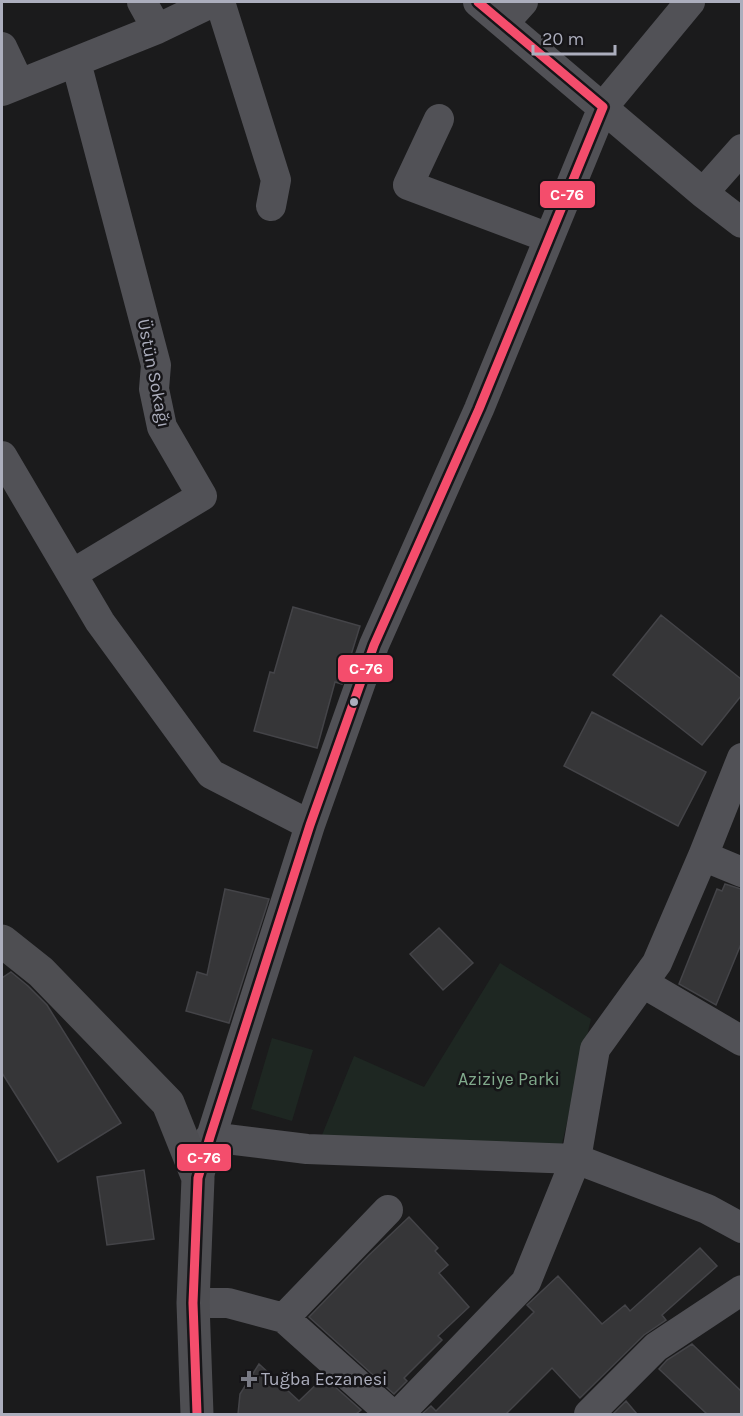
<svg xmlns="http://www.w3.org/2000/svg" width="743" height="1416" viewBox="0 0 743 1416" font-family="Karla,sans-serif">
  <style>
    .park { fill: #1e2722 }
    .building { fill: #363638; stroke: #444448; stroke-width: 1.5 }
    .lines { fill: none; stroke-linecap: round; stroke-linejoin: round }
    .minor { stroke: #515156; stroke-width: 30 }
    .major { stroke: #4e4e52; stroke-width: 33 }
    .bus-1-casing { stroke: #161518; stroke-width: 14 }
    .bus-1 { stroke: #f44d6c; stroke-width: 9 }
    .bus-dot { fill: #acaebd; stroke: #161518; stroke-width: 2 }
    .poi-dot { fill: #797b85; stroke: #161518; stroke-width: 2 }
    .labels { text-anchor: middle; stroke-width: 5; stroke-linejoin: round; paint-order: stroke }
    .street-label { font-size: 18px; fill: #acaebd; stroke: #161518 }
    .park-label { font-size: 18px; fill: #81aa8c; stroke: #161518 }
    .poi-label { font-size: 18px; fill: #acaebd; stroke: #161518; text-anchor: start }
    .line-badge { stroke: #161518; stroke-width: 2 }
    .badge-label { font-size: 16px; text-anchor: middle; font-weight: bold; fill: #fff }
  </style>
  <rect width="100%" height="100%" fill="#1b1b1c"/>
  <path class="park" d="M500,963L591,1019L561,1148L320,1140L354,1056L424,1087Z
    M272,1038L313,1050L292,1121L251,1109Z"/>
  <path class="building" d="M293,607L360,626L342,684L335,682L317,748L254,731L270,672L274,673Z
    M661,615L741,679V696L702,745L613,675Z
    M592,712L706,772L678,826L564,766Z
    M725,884L741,889V944L716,1005L679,984L717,889L722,891Z
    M225,889L269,899L229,1023L186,1011L197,972L207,975Z
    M439,928L473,963L443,990L410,954Z
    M11,972L28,986L47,1005L121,1123L58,1162L2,1073V978Z
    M144,1170L154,1239L107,1245L97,1177Z
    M409,1217L438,1248L435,1251L448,1265L439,1273L469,1307L438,1336L442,1340L404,1378L407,1381L394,1394L309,1317L369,1255Z
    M700,1248L717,1266L662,1315L666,1320L644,1335L580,1398L552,1368L506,1414H422L431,1406L436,1411L534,1312L527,1305L558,1276L602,1324L625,1305L630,1311Z
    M692,1344L741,1391V1414H707L659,1369L667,1360Z
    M259,1364L299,1401L324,1377L361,1410L356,1414H238L240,1394Z
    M626,1401L637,1414H613Z"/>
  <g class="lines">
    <path class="minor" d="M142,2L157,29
      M220,2L276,180L271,206
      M478,2L703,193L742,223
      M504,23L523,2
      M2,47L19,83
      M2,91L157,29L213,2
      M439,119L408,185L549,238
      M703,193L742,149
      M2,456L100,622L211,774L310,825
      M72,574L202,496L162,427L154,389L156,365L76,62
      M703,856L742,872
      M643,983L742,1041
      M210,1137L307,1149L576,1159L707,1209L742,1228
      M198,1178L310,825L374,645L479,409L603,107L690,2
      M193,1303H228L284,1318L391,1414
      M284,1318L388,1210
      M399,1414L526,1282L576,1159L595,1049L657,963L703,856L742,758
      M589,1414L656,1347L742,1290"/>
    <path class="major" d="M2,941L41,972L168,1103L198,1178L193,1303L197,1414"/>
    <defs>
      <path id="bus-1" d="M197,1414L193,1303L198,1178L210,1137L310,825L374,645L479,409L603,107L478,2"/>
    </defs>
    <use href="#bus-1" class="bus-1-casing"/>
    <use href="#bus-1" class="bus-1"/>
  </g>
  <circle class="bus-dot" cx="354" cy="702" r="5"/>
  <path class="poi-dot" d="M246 1370h6v6h6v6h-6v6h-6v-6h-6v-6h6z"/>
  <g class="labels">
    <g class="street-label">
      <text transform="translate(154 373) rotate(79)" y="6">Üstün Sokağı</text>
    </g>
    <g class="park-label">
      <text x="509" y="1085">Aziziye Parki</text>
    </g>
    <g class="poi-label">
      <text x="261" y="1385">Tuğba Eczanesi</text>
    </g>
  </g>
  <g class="line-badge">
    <rect x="539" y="180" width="57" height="29" rx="6" fill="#f44d6c"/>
    <rect x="337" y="654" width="57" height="29" rx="6" fill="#f44d6c"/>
    <rect x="176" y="1143" width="56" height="29" rx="6" fill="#f44d6c"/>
  </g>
  <g class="badge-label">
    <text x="567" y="200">C-76</text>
    <text x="366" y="674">C-76</text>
    <text x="204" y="1163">C-76</text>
  </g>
  <rect width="743" height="1416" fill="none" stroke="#acaebd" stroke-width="6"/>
  <path d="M533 45v9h82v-9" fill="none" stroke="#acaebd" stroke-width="3"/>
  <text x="542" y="45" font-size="18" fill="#acaebd" stroke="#161518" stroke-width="4.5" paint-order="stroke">20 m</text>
</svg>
